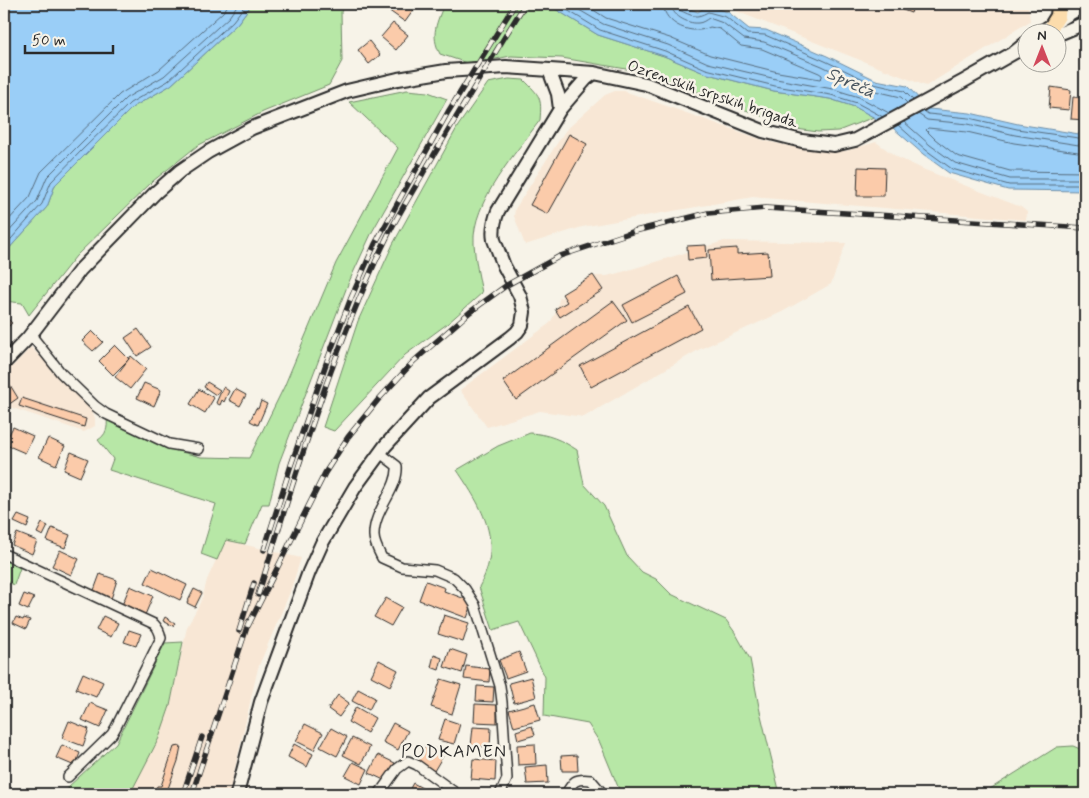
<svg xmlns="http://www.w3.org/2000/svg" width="1089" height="798" viewBox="0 0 1089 798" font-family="Mynerve,sans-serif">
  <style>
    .built { fill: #f8e7d5 }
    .green { fill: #b7e7a6; stroke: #718968 }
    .water { fill: #9acef7; stroke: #6e8da5 }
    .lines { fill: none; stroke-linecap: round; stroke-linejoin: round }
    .shore { stroke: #576c7d; stroke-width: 1 }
    .building { fill: #fbcbaa; stroke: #2b2b2b }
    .street-casing { stroke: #2b2b2b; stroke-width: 12 }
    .secondary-casing { stroke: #2b2b2b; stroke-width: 16 }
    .primary-casing { stroke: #2b2b2b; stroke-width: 18 }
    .street { stroke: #f7f3e8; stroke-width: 9 }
    .secondary { stroke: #f7f3e8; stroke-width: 12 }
    .primary { stroke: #fcdcac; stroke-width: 14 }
    .rail-casing { stroke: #2b2b2b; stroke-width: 5.5 }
    .rail { stroke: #f7f3e8; stroke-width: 4; stroke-dasharray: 11; stroke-linecap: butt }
    .labels { text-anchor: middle; stroke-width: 5; stroke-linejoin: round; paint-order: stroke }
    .street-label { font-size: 16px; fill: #2b2b2b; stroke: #f7f3e8 }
    .water-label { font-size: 18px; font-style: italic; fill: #47545e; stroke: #f7f3e8 }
    .neighbourhood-label { font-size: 18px; letter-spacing: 1px; fill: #2b2b2b; stroke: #f7f3e8 }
  </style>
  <rect width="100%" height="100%" fill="#f7f3e8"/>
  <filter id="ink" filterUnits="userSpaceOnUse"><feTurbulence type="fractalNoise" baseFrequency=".02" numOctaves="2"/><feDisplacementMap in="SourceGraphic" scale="10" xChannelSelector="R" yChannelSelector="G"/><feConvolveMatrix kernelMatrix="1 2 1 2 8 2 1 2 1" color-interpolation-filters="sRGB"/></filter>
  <g filter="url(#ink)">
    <path class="built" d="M718,4H1028L1030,21L926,86Z
      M615,91H624L766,141L803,149L846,151L876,142L897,157L925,170L1021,207L1027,212L1026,220L753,197L582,227L525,245L514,216L515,209L565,131L605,95Z
      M724,241L846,243L831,284L782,312L700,349L584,417L540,411L487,427L460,390L550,323L556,312L559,299L580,283L591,276H607L622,272Z
      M31,347L92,410L95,418V426L84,432L4,405V372L15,364Z
      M225,540L301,558L290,592L258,668L229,794H130L147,761L170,706L187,627L202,599L207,580Z"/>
    <path class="green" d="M252,4H344L341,12L342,61L329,85L263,112L197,146L153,181L76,256L29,315L22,303L4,301V254L47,207L55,185L133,107L171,85L237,24Z
      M444,4H547L598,35L664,56L704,73L774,91L830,99L855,107L874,117L838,131L818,132L796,129L664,79L632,70L562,58L511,56L470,64L440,54C430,34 437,23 444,4Z
      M509,79L524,80C540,96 542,97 540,120C517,152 471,202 474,244C475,260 479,277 482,293L447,324L405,355L334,431L323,427L358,321L393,244L458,126L488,83Z
      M407,90L428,92L447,99L372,232L348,284L279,463L269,504H262L245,544L226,540L217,560L201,554L216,504L109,470L113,459L98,440C106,435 108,428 107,419L170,449L201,457L249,458L284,387L336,263L398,148L349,102Z
      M530,433C548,434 562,440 577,450L584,484L604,506L627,556L642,572L656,579L671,594L726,620L736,634L750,659L759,707L780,794H621L600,743L588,724L544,716L545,677L519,622L493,630L479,587C504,542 483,509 457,470L498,446Z
      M4,560L20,568L14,585L4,580Z
      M183,642L170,706L159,738L130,794H82L69,792L68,787L116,743L165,643Z
      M1073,746L1085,751V794H982L1057,747Z"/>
    <path class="water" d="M9,4H252L237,24L171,85L133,107L55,185L47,207L4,254V8Z
      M547,4H677L698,12L707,6L728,12L749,29L766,30L827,56L876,80L907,86L929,109L970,113L1018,124L1085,135V191L1008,190L949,173L923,154L893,128L855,107L830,99L774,91L704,73L664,56L598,35Z"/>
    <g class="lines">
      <path class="shore" d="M557,4L600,30L665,51L706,69L775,86L831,95L857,103L883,117
        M569,4L603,24L668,45L708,63L776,79L833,89L859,97L889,113
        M584,4L606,18L670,38L710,55L778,72L820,79L822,77V75L819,73L762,49L741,46L720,29L710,27C693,36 664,25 663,4
        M671,4C671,15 687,24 698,23C702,23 706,20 709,18L723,23L744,39L764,42L822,66L871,90L901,97L907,103
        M677,4L679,10C693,16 695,19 708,12L726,17L747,34L765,35L825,61L874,84L904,91L913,100
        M924,111L928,114L969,118L1017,129L1085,139
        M918,114L927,120L968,124L1015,135L1085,146
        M904,122L930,145L955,163L1010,179H1085
        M898,125L926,150L952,169L1009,185H1085
        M1085,153L1014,143L967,132L928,128L926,130L935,139L957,156L1010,171L1085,172
        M4,225L30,197L41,172L120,94L159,70L223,12L229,4
        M4,237L37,201L47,177L126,98L164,76L229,17L238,4
        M4,247L42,204L51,182L82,150L130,103L168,81L233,21L246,4"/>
    </g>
    <path class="building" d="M393,4H418L405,22L388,10Z
      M722,4H742L741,8Z
      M887,4H914L911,13Z
      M393,23L408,35L396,50L381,37Z
      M369,41L380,55L369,64L358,50Z
      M1051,87L1071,90L1069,110L1049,108Z
      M1073,97L1085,98V120L1071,119Z
      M569,134L587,144L548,214L530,205Z
      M858,167L885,168L884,196H857Z
      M706,245L707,258L688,260L687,246Z
      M737,248V254L768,252L770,276L711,280L709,250Z
      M593,275L603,290L560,317L555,309L567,302L562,294Z
      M678,276L687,294L632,322L623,305Z
      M613,301L627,320L516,400L503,381Z
      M689,307L701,328L591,387L580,366Z
      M4,315L12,323L4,331Z
      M138,329L151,347L137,356L125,338Z
      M92,331L103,342L93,351L82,341Z
      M115,345L129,359L113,375L99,361Z
      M131,356L146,369L130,389L115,377Z
      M207,382L220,390L216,395L204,387Z
      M144,383L161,390L154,406L137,398Z
      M10,385L18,398L8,405L4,398V388Z
      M223,387L229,391L224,402L222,400L220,405L216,403Z
      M199,389L214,398L205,413L190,404Z
      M235,389L246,395L240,406L229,400Z
      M22,398L86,419L84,427L19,406Z
      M261,401L267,404L258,425L250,421L256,408L258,409Z
      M13,427L33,436L25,453L4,444Z
      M48,438L65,446L56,465L39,457Z
      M71,452L88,459L80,477L64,470Z
      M18,515L30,520L27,528L14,522Z
      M42,523L48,526L43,536L37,533Z
      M52,528L70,535L65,548L47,541Z
      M17,533L37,541L32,554L12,545Z
      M60,550L79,559L71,575L52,566Z
      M152,568L187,585L180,600L145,583Z
      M100,574L117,580L111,599L93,593Z
      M426,581L445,588L444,591L473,602L467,618L419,600Z
      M130,586L153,596L145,615L122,605Z
      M194,589L202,593L195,607L187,603Z
      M24,594L34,598L28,610L19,606Z
      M386,598L402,607L391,626L374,617Z
      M444,615L469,623L463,642L438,634Z
      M103,616L118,623L111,637L96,630Z
      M16,617L23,620L24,618L30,620L26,629L13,623Z
      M165,617L175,623L173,626L163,621Z
      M129,630L141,634L136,646L124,642Z
      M450,649L467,655L462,673L444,667Z
      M519,652L526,671L506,678L499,660Z
      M434,655L442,658L439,670L431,667Z
      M379,660L398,670L390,686L371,676Z
      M466,666L490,669L489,682L464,679Z
      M83,673L103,682L96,697L76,689Z
      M531,677L536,697L514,703L509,683Z
      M441,679L461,685L452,714L431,707Z
      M477,686L494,687L493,702L476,701Z
      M358,689L375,698L369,710L352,701Z
      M338,695L349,703L339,717L328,709Z
      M90,703L108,710L100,728L82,720Z
      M535,703L540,720L514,727L509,710Z
      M475,704L497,705V723L474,722Z
      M356,707L375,718L367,733L348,722Z
      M445,719L460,724L454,744L438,740Z
      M69,721L89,729L83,746L62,738Z
      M393,723L408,731L398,750L383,742Z
      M305,724L323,733L314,750L296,741Z
      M532,726L535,735L518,740L516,731Z
      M473,727L491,728L490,747L471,746Z
      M331,728L347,737L337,756L320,747Z
      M352,738L370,747L361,764L343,755Z
      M294,744L313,754L307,767L288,757Z
      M426,744L444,754L434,771L416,761Z
      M535,744L536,764L518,765L517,745Z
      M62,745L80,753L75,766L56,758Z
      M181,746L178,761L166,794H154L157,786H161L174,747Z
      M378,755L395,763L386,781L369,773Z
      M577,755L578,771H562L561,756Z
      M473,759L496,761L495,781L471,779Z
      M353,762L368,769L361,784L345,776Z
      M547,765L548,783L527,784L525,767Z
      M413,783L431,793L430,794H407Z"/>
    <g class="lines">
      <defs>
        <path id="street" d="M31,335L61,373L95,406L106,414L169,444L199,449
          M380,453L397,466C399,489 373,510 374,536C374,543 379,552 382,558L402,567L435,570L454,578L465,589L475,605L500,686L502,702L507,779L500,794
          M4,554L154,624C158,628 160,632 161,638L116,727L112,734L68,777
          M379,794L397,769L408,761L417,765L457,794
          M566,794C573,781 575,778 591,780L603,794"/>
        <path id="secondary" d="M1041,32L1069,14L1085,5
          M1056,35L1085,23
          M549,70L558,94L560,109
          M4,363L28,338L80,270L155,193L180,171L208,152L252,128L347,91L398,79L446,71L506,67L594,73L646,84L763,131L802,141L834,145L855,140L964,81L1015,52L1026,43
          M237,794L261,702L309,572L322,543L355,487L385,446L429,398L510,338L517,332L522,325L524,312L520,296L504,266L494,240C492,229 494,221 498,211L560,109L586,79L594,73"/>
        <path id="primary" d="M1053,24L1058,16L1059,4"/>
      </defs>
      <use href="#street" class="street-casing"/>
      <use href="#secondary" class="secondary-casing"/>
      <use href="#primary" class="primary-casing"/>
      <use href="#street" class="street"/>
      <use href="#secondary" class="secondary"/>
      <use href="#primary" class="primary"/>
      <defs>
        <path id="rail" d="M264,550L291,465L328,358L351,298L375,244L448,112L515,4
          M258,595C296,474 332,350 388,235C399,213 413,191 425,170C458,114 491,59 525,4
          M248,626L325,473L348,437L378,400L414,361L470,312L507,285L560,256L635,231L708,213L766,208L1085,228
          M239,631L254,583
          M183,794L202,737
          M192,794L249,621"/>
      </defs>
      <use href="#rail" class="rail-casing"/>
      <use href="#rail" class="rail"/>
    </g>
  </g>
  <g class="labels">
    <g class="street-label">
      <text transform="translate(713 93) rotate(19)" y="6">Ozrenskih srpskih brigada</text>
    </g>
    <g class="water-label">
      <text transform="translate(851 82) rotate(24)" y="6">Spreča</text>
    </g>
    <g class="neighbourhood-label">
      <text x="454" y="757">PODKAMEN</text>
    </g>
  </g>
  <rect width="1089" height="798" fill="none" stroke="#f7f3e8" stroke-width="20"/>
  <rect x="10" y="10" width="1069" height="778" fill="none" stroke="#2b2b2b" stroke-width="2" filter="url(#ink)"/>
  <g transform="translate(1042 48)"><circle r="24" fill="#f7f3e8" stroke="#a5a39c"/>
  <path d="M0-4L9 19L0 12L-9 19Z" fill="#d1495b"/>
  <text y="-8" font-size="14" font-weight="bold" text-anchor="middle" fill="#2b2b2b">N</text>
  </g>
  <path d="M25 45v8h88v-8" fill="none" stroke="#2b2b2b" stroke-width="2.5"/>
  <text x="32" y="45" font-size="15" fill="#2b2b2b" stroke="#f7f3e8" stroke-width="4" paint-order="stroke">50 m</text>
</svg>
